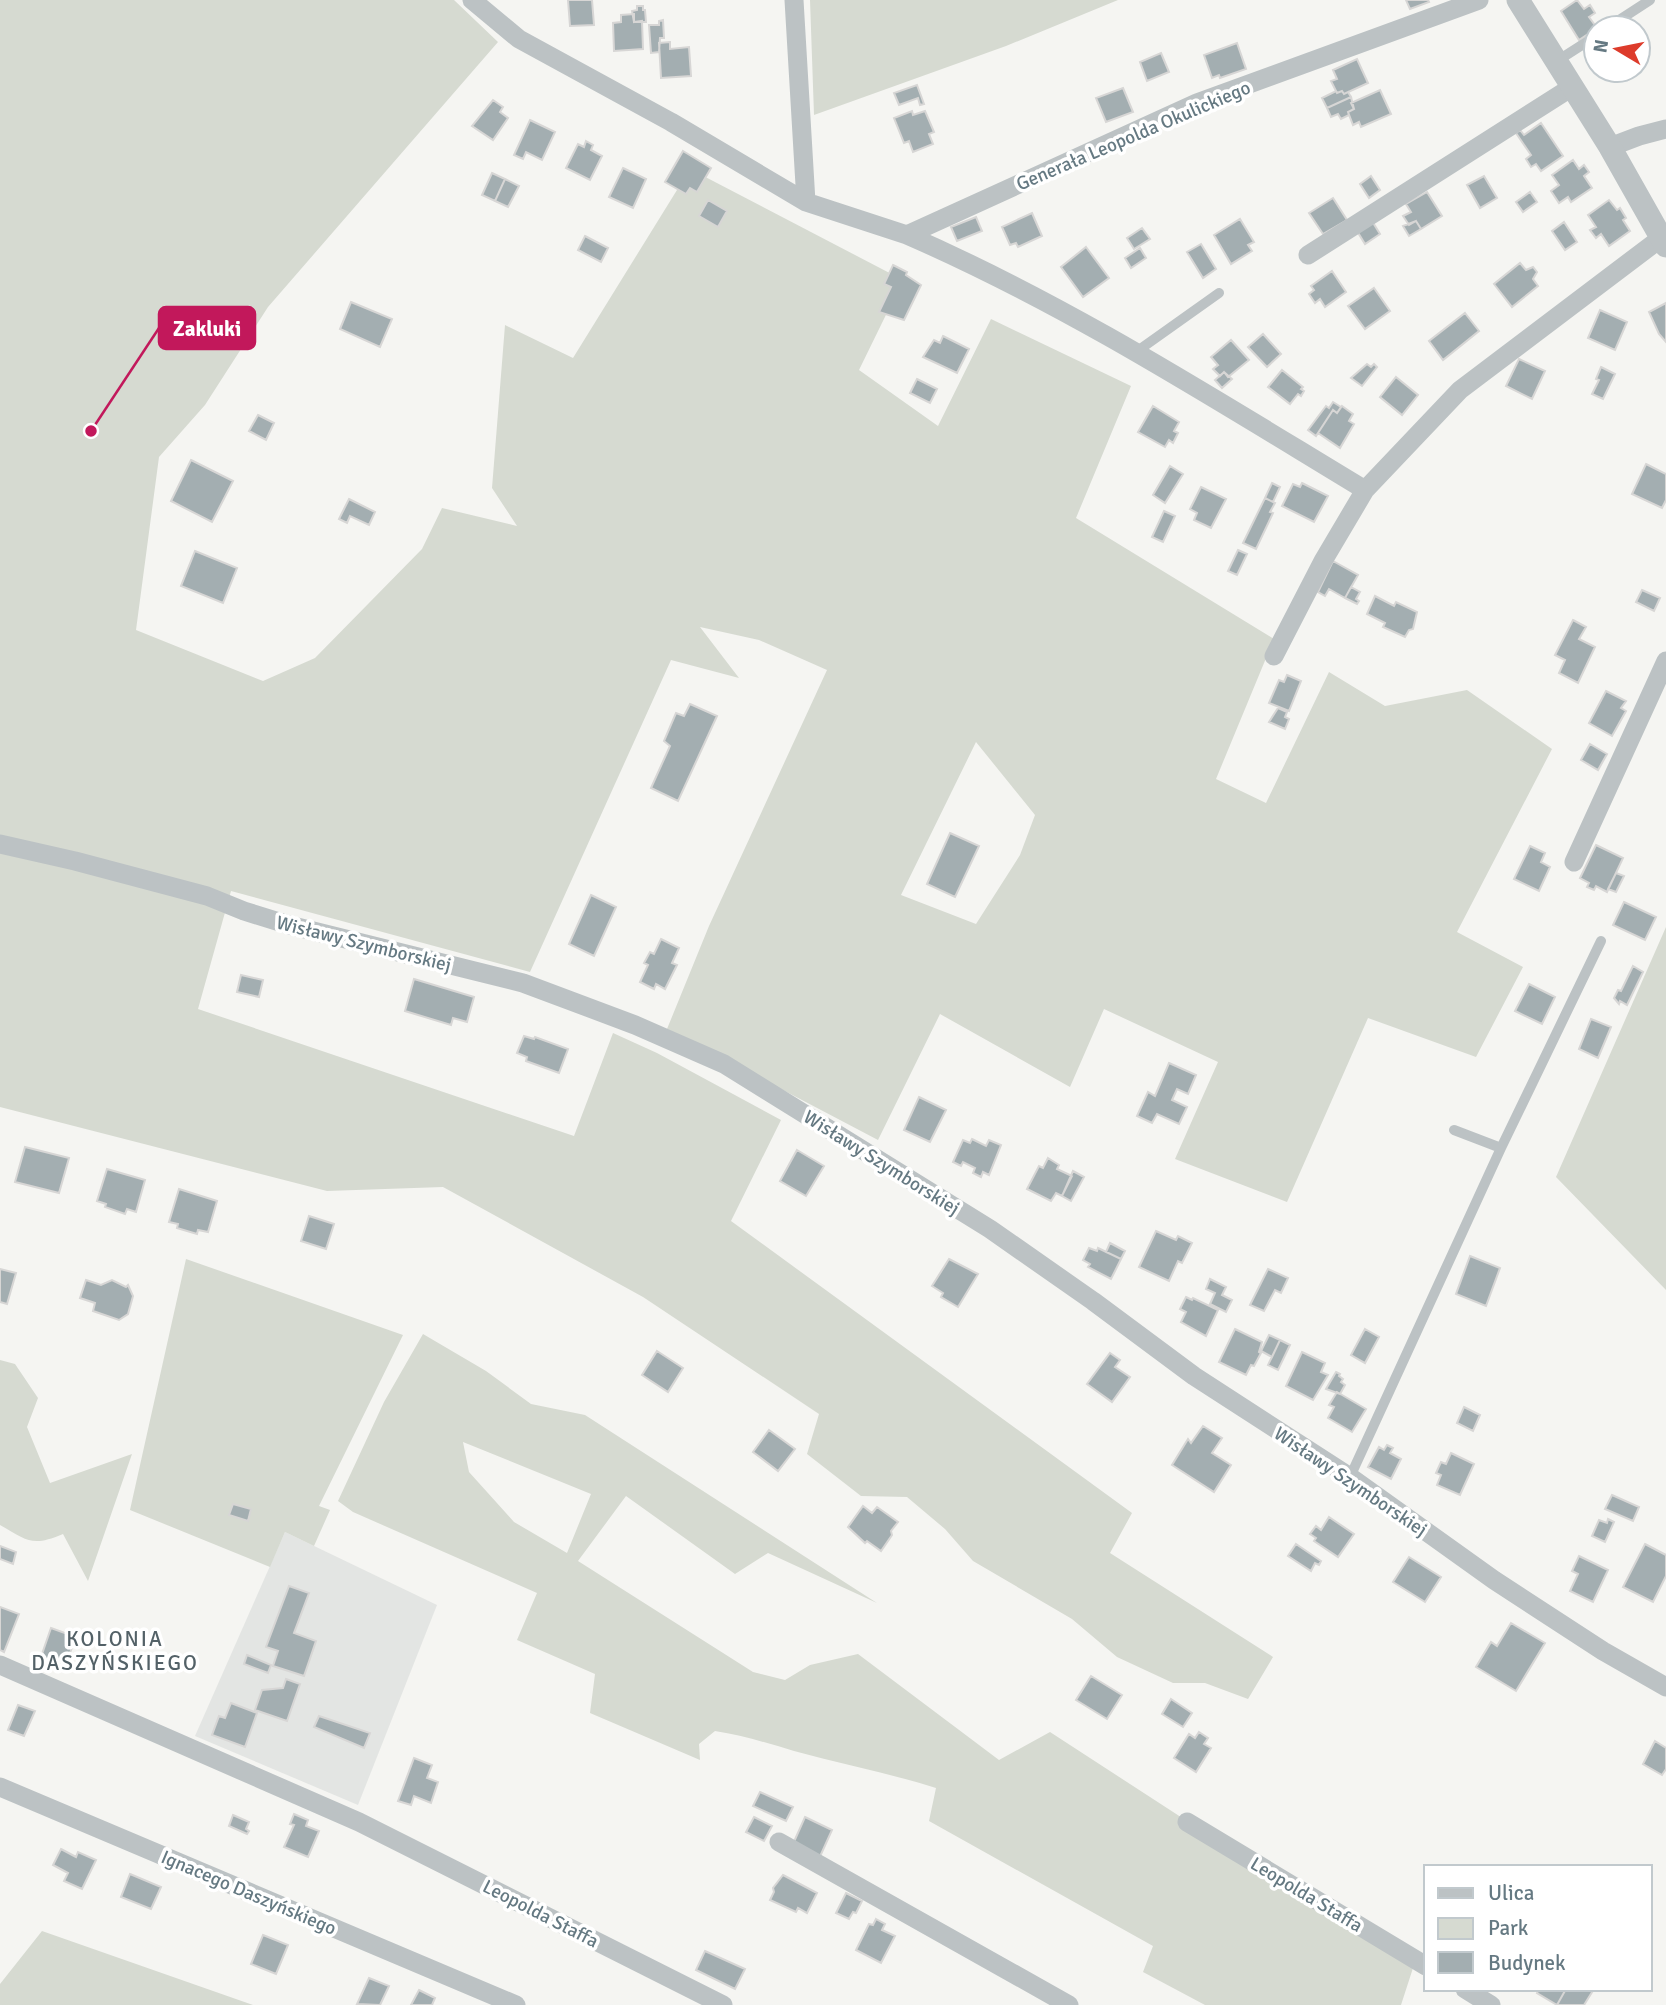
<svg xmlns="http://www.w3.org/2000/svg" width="1666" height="2005" viewBox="0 0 1666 2005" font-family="Signika,sans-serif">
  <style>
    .built { fill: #e3e5e3 }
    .green { fill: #d6dad1; fill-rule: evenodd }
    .building { fill: #a3aeb1; stroke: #d7d6d5; stroke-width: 2 }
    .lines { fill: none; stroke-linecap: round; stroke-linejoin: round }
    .service { stroke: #bcc2c4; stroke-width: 10 }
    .minor { stroke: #bcc2c4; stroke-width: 19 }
    .tertiary { stroke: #bcc2c4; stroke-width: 23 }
    .labels { text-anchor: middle; stroke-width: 7; stroke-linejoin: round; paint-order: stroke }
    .street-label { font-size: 19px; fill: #657982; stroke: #fff }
    .neighbourhood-label { font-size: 21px; letter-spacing: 2px; fill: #536167; stroke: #fff }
    .leader { fill: none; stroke: #c2185b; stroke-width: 2.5 }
    .callout-dot { fill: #c2185b; stroke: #fff; stroke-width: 2.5 }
    .callout { fill: #c2185b; stroke: #c2185b; stroke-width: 2.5 }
    .callout-label { font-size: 21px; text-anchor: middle; font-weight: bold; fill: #fff }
  </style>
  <rect width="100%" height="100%" fill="#f5f5f2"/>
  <path class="built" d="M285,1532L437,1605L358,1805L195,1736Z"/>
  <path class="green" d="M0,0H454L498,42L268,307L205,405L159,457L136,630L263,681L315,658L422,549L442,508L517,526L492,488L505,325L573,358L690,169L903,280L859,370L938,426L991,319L1131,386L1076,518L1274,639L1216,779L1266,803L1329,672L1385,706L1467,690L1552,749L1457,932L1523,967L1476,1057L1368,1018L1287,1202L1175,1159L1218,1062L1104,1009L1070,1087L940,1014L878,1140L667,1029L709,926L827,670L759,640L700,627L739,678L671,660L530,972L231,891L198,1009L574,1136L613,1033L657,1053L781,1120L731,1221L1132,1513L1110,1553L1273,1657L1248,1699L1205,1683H1173L1117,1657L1072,1619L973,1561L945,1529L907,1497L861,1496L807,1454L819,1414L643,1297L443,1187L327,1191L0,1107ZM976,742L1035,815L1020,855L976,924L901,895Z
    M810,0H1118L1006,46L814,115Z
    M1666,927V1290L1556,1177Z
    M186,1259L403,1335L319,1506L330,1510L314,1546L285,1532L270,1567L130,1510Z
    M423,1334L486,1371L531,1404L585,1415L877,1603L768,1553L735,1574L626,1496L578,1561L753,1672L785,1680L810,1665L858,1654L999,1760L1050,1732L1413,1968L1401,2005H1205L1143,1972L1153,1946L929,1821L936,1788C889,1773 841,1764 794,1751C767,1743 742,1735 715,1731L699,1744L700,1760L590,1713L595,1674L517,1640L537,1593L353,1512L338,1501L384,1402ZM463,1442L591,1494L567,1553L514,1522L469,1472Z
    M0,1360L15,1364L38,1398L27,1427L50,1483L132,1454L88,1581L63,1534C32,1547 28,1541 0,1525Z
    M42,1931L253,2005H0V1984Z"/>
  <path class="building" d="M568,0H592L594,25L570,26Z
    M1406,0H1428L1429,2L1410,9Z
    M1577,0L1584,9L1590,5L1595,13L1589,17L1597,28L1579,40L1561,11Z
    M637,6H643V10H645L646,22H634L632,11L637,10Z
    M634,14V22L642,21L643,49L614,51L613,23L621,22V15Z
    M663,20L664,38H660L659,52L651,53L649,25H659V21Z
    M670,42V49L689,47L691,76L661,78L659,43Z
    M1237,43L1246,69L1220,78L1219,75L1212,78L1204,55Z
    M1161,53L1169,72L1147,81L1140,62Z
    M1357,59L1368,83L1344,94L1342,91L1337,93L1331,81L1337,79L1333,70Z
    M917,85L924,104L920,105L918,98L899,105L894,93Z
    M1123,88L1133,112L1106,122L1096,98Z
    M1380,90L1391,114L1361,127L1359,122L1353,125L1348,112L1354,109L1351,103Z
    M1336,91L1337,93L1342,91L1344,94L1348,92L1351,97L1327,108L1322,98Z
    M1351,97L1354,109L1348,112L1349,115L1341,119L1338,114L1331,117L1327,108Z
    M493,100L503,107L500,112L508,118L493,140L472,126Z
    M912,111L913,115L925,111L934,132L929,134L933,144L913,152L909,141L904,143L894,118Z
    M530,120L555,132L542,160L526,152L523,159L514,155Z
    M1541,123L1563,156L1541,171L1536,164L1531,167L1526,159L1531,155L1516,133L1520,130L1524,135Z
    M586,141L593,145L591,150L602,156L590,180L566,168L578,144L584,147Z
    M683,151L711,168L697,192L690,188L686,194L665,182Z
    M1573,160L1579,169L1584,165L1589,172L1584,176L1592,188L1571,202L1568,197L1559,203L1551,191L1559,185L1552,175Z
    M623,168L646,179L633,208L609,197Z
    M492,173L505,179L495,201L482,195Z
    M1371,176L1380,190L1369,198L1360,184Z
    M1484,176L1497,198L1480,208L1467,185Z
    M505,179L519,186L508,207L495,201Z
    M1427,192L1442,216L1421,229L1416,221L1409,225L1403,216L1411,212L1406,204Z
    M1530,192L1537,202L1523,212L1516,202Z
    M1333,198L1347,220L1323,234L1309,213Z
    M708,200L727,211L718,227L699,216Z
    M1609,200L1617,210L1620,208L1626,218L1623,220L1630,231L1609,246L1601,234L1596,238L1590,230L1596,227L1588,215Z
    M1032,213L1042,236L1018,247L1016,243L1010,245L1002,227Z
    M976,217L982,231L957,241L951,227Z
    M1240,219L1254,242L1248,245L1252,251L1231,264L1214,235Z
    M1372,221L1380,234L1365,244L1357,231Z
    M1416,221L1421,229L1409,236L1403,226Z
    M1564,222L1577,242L1565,250L1552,231Z
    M1142,228L1150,239L1134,249L1127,238Z
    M585,236L608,248L601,262L578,250Z
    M1201,244L1216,269L1203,278L1187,252Z
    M1086,247L1109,278L1083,297L1061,267Z
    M1140,248L1146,258L1131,268L1125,258Z
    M1520,263L1526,270L1533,267L1537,272L1533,279L1538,286L1512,307L1494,284Z
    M893,265L907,272L906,275L921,285L904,320L879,312L891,287L884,284Z
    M1332,271L1346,292L1325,307L1320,299L1315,303L1309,294L1314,290L1311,286Z
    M1374,288L1390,311L1365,329L1348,306Z
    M351,302L392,319L380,347L340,329Z
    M1666,303V342L1659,334L1649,312Z
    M1600,310L1627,322L1615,350L1588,338Z
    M1465,313L1479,331L1443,360L1429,341Z
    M1263,334L1281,354L1267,367L1248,347Z
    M943,336L969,349L957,373L923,357L934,340L940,343Z
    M1231,340L1249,360L1228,377L1224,372L1220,376L1213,369L1218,365L1211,357Z
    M1519,359L1545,371L1532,399L1506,386Z
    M1367,364L1371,367L1374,364L1377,367L1362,386L1351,378Z
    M1601,367L1615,374L1603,399L1592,394L1599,380L1596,379Z
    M1282,370L1303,387L1301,389L1304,391L1301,396L1298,394L1290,404L1268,387Z
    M1224,372L1232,379L1222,388L1215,380Z
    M1396,377L1418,395L1402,415L1380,397Z
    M917,379L937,389L930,403L910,393Z
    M1333,402L1341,407L1337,413L1333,410L1316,436L1308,430L1326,406L1329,408Z
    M1153,406L1179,422L1174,431L1178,433L1173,443L1169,440L1165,447L1138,432Z
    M1342,406L1353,414L1349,421L1354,424L1340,448L1318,433L1333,410L1337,413Z
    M258,415L274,423L266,440L249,431Z
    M191,460L233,481L212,522L171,501Z
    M1646,464L1666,474V500L1662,508L1632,494Z
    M1170,466L1183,474L1165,503L1153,495Z
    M1272,483L1280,487L1273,502L1265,498Z
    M1302,483L1328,496L1314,522L1282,506L1293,484L1300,487Z
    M1201,487L1226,499L1211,528L1194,520L1197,513L1190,509Z
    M1265,498L1275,503L1270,512L1273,513L1256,549L1243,543Z
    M349,499L375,512L369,525L350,516L347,523L339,519Z
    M1164,511L1175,516L1163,542L1152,537Z
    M1238,550L1247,554L1237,575L1228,571Z
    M195,551L237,568L223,603L181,586Z
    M1333,561L1358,575L1345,598L1329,589L1325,596L1318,592Z
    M1351,587L1360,592L1356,599L1359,601L1357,604L1345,598Z
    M1642,590L1660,598L1654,611L1636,602Z
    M1375,596L1394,606L1396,602L1417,612L1413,629L1409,630L1405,637L1383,627L1385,623L1367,614Z
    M1573,620L1586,627L1579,639L1595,647L1578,683L1559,673L1565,660L1555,655Z
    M1287,675L1301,681L1289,711L1269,703L1279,680L1284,682Z
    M1606,691L1626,701L1621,708L1626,711L1612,736L1589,723Z
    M690,704L717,716L678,801L651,788L670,746L664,741L676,713L684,716Z
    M1278,708L1287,712L1285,717L1289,719L1285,729L1269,722Z
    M1590,744L1607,754L1598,770L1581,760Z
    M950,833L979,846L955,897L927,884Z
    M1596,845L1623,858L1607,892L1596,886L1594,890L1587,887L1589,883L1580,878Z
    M1530,846L1545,853L1541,862L1550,867L1539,891L1514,879Z
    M1616,873L1624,876L1616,892L1608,889Z
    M591,895L616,907L594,956L569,944Z
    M1624,902L1656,917L1645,940L1613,925Z
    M661,939L679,948L672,963L677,965L665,989L656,984L654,989L640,982L648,965L644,963L650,952L654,954Z
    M1633,966L1643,972L1627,1005L1620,1001L1619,1004L1614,998L1618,990L1621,991Z
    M241,975L263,980L259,997L237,992Z
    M414,979L474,997L467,1022L453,1018L451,1025L405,1011Z
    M1529,984L1555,997L1542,1024L1515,1011Z
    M1591,1019L1611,1027L1598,1058L1579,1049Z
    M524,1036L534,1039L535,1037L568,1049L559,1073L526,1061L527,1057L517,1053Z
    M1169,1063L1196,1075L1188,1094L1177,1089L1172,1100L1187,1107L1179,1124L1157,1114L1152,1123L1137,1116L1148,1092L1155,1096Z
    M919,1097L946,1110L930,1142L904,1130Z
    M972,1139L986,1146L989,1140L1001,1145L989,1175L983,1172L981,1177L973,1173L975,1168L963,1162L961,1166L953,1162L963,1140L970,1143Z
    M25,1147L69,1158L59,1193L15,1182Z
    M797,1150L824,1166L806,1196L780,1181Z
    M1048,1158L1059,1165L1057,1169L1072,1176L1062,1196L1056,1193L1051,1201L1027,1189L1039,1166L1043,1168Z
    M107,1169L145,1180L136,1212L127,1209L125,1214L105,1207L106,1204L97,1201Z
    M1073,1171L1084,1177L1071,1201L1062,1196Z
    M179,1189L217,1201L208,1232L198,1230L197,1234L177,1228L178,1224L169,1222Z
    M309,1216L334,1224L326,1249L301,1241Z
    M1156,1231L1176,1240L1178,1236L1192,1243L1182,1263L1178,1261L1169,1281L1139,1267Z
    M1110,1243L1125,1251L1121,1259L1106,1252Z
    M1089,1248L1097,1251L1098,1248L1121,1259L1111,1279L1088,1267L1090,1264L1083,1260Z
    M1470,1256L1500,1268L1486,1306L1456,1294Z
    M949,1259L978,1274L958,1307L941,1297L943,1293L932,1286Z
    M0,1269L16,1273L7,1304L0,1302Z
    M1268,1269L1288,1278L1281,1293L1275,1290L1264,1311L1250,1305Z
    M1210,1279L1226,1287L1222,1295L1232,1300L1226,1312L1210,1304L1215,1293L1206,1289Z
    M86,1280L101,1285L112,1280L126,1287L128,1285L133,1296L128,1314L119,1320L93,1311L95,1303L80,1298Z
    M1186,1297L1192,1300L1193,1298L1218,1310L1206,1336L1181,1322L1186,1312L1180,1309Z
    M1235,1329L1262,1342L1259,1352L1261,1353L1254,1366L1251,1365L1246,1375L1219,1362Z
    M1365,1329L1379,1337L1365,1363L1351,1355Z
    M1269,1335L1280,1340L1272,1357L1261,1351Z
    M1280,1340L1290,1345L1278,1370L1268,1365Z
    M657,1351L683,1368L668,1392L642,1375Z
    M1302,1352L1325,1363L1321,1372L1328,1375L1313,1400L1286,1386Z
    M1110,1353L1120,1360L1115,1367L1130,1377L1112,1402L1087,1384Z
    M1336,1372L1340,1374L1339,1376L1343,1379L1341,1382L1345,1385L1340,1394L1326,1389Z
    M1337,1392L1366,1409L1352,1432L1328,1418L1334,1407L1329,1405Z
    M1464,1407L1480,1415L1473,1431L1457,1423Z
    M1203,1426L1222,1438L1212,1453L1231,1465L1214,1492L1172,1465L1188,1439L1191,1443Z
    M769,1430L795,1449L778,1471L753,1452Z
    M1387,1445L1393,1448L1390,1453L1401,1459L1391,1479L1368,1467L1379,1447L1384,1450Z
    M1451,1453L1474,1464L1460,1495L1437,1485L1441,1475L1436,1473L1441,1462L1446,1464Z
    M1612,1495L1639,1507L1633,1521L1605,1509Z
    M233,1504L251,1509L248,1521L229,1515Z
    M863,1506L872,1513L877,1507L898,1522L891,1531L892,1535L881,1551L867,1541L865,1543L848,1527Z
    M1329,1517L1354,1534L1338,1557L1314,1541L1316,1538L1310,1534L1316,1526L1321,1530Z
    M1608,1519L1614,1522L1605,1542L1592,1536L1599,1520L1607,1523Z
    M1296,1544L1321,1561L1319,1565L1315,1563L1311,1571L1288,1556Z
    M1645,1544L1666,1555V1576L1653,1602L1623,1587Z
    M0,1546L16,1552L13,1564L0,1559Z
    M1579,1556L1608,1570L1593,1602L1570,1591L1578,1574L1572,1571Z
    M1409,1557L1441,1577L1425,1602L1393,1582Z
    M289,1586L309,1593L294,1633L316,1641L304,1676L273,1666L278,1651L266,1647Z
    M0,1607L19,1614L4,1652L0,1650Z
    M1511,1623L1545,1643L1516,1691L1476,1667L1491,1642L1497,1646Z
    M51,1628L76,1637L65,1666L41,1657Z
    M247,1655L271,1665L268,1673L244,1664Z
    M1091,1676L1122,1695L1107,1719L1076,1700Z
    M286,1679L300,1684L287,1721L255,1710L262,1690L283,1688Z
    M1171,1699L1192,1713L1183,1727L1162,1714Z
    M231,1703L257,1713L245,1747L212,1735L219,1716L225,1718Z
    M18,1705L35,1711L24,1736L8,1730Z
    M319,1716L370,1733L364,1748L314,1727Z
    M1199,1732L1208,1738L1204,1744L1211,1748L1196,1772L1174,1758L1189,1734L1195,1738Z
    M1655,1741L1666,1748V1769L1662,1775L1643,1764Z
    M414,1758L432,1765L427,1778L438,1782L431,1803L414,1796L411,1805L398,1801Z
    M760,1792L793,1807L786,1821L753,1806Z
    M294,1814L308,1820L306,1826L319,1831L308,1857L284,1847L294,1825L290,1824Z
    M233,1815L249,1822L246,1829L249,1831L247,1834L229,1826Z
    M754,1817L772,1826L764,1841L746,1832Z
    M805,1817L832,1830L818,1861L793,1844Z
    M61,1849L76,1857L78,1852L96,1860L82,1889L64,1881L68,1873L53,1865Z
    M130,1874L161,1887L151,1909L121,1897Z
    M783,1875L817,1893L807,1913L798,1908L796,1912L770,1900L774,1892L773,1888Z
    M846,1893L862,1901L856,1913L853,1912L849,1919L836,1913Z
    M876,1919L885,1924L882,1930L895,1936L881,1963L856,1950L869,1924L873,1925Z
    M263,1935L288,1945L276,1974L251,1964Z
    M705,1951L745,1969L735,1989L696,1970Z
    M369,1978L389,1986L380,2005L357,2004Z
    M1539,1989H1566L1557,2005L1537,1993Z
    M1566,1989H1594L1584,2005H1557Z
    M419,1990L435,1998L432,2005H411Z"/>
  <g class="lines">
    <path class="service" d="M1607,28L1650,0
      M1557,61L1596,36
      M1136,352L1219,293
      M1454,1130L1501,1148
      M1350,1477L1501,1148L1601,941"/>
    <path class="minor" d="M472,0L519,39L671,122L806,202L907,235L1197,103L1479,0
      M794,0L806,202
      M1610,147L1639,136L1666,129
      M907,235C1068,305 1216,400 1365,490
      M1308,255L1572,87
      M1274,656L1323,561L1365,490L1460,390L1661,238
      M0,844L75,861L207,896L244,911L289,925L523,983L635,1025L724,1064L990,1229L1093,1301L1194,1376L1350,1477L1494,1580L1603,1651L1666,1687
      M1574,862L1666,661
      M0,1665L359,1822L723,2005
      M0,1787L516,2005
      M1187,1822L1426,1966
      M779,1842L1069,2005
      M1465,1989L1491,2005"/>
    <path class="tertiary" d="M1518,0L1610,147L1666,246"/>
  </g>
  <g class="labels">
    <g class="street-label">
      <text transform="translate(1133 135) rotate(-23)" y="7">Generała Leopolda Okulickiego</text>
      <text transform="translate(364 943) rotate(14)" y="7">Wisławy Szymborskiej</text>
      <text transform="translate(882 1162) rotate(32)" y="7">Wisławy Szymborskiej</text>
      <text transform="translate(1351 1481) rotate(34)" y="7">Wisławy Szymborskiej</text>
      <text transform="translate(249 1892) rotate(23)" y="7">Ignacego Daszyńskiego</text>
      <text transform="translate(1307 1894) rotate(31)" y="7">Leopolda Staffa</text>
      <text transform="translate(541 1913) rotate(27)" y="7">Leopolda Staffa</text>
    </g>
    <g class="neighbourhood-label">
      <text x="115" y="1646">KOLONIA<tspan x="115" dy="24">DASZYŃSKIEGO</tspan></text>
    </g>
  </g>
  <path class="leader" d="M91 431L159 328"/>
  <circle class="callout-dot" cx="91" cy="431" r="7"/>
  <rect class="callout" x="159" y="307" width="96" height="42" rx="7"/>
  <g class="callout-label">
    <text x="207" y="336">Zakluki</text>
  </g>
  <rect x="1424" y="1865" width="228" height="126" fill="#ffffff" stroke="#c1c9cd" stroke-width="2"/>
  <rect x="1438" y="1888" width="35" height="10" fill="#bcc2c4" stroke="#c1c9cd" stroke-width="2"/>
  <text x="1488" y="1900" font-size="21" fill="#657982">Ulica</text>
  <rect x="1438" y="1918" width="35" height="21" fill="#d6dad1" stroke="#c1c9cd" stroke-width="2"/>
  <text x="1488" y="1935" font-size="21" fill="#657982">Park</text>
  <rect x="1438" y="1952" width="35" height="21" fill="#a3aeb1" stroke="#c1c9cd" stroke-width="2"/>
  <text x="1488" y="1970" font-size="21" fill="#657982">Budynek</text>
  <g transform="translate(1617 49) rotate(280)"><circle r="33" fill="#ffffff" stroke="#c1c9cd" stroke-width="2"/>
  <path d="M0-5L12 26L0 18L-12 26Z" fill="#dd3b2b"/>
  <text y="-10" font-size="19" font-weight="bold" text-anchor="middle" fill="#657982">N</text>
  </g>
</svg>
